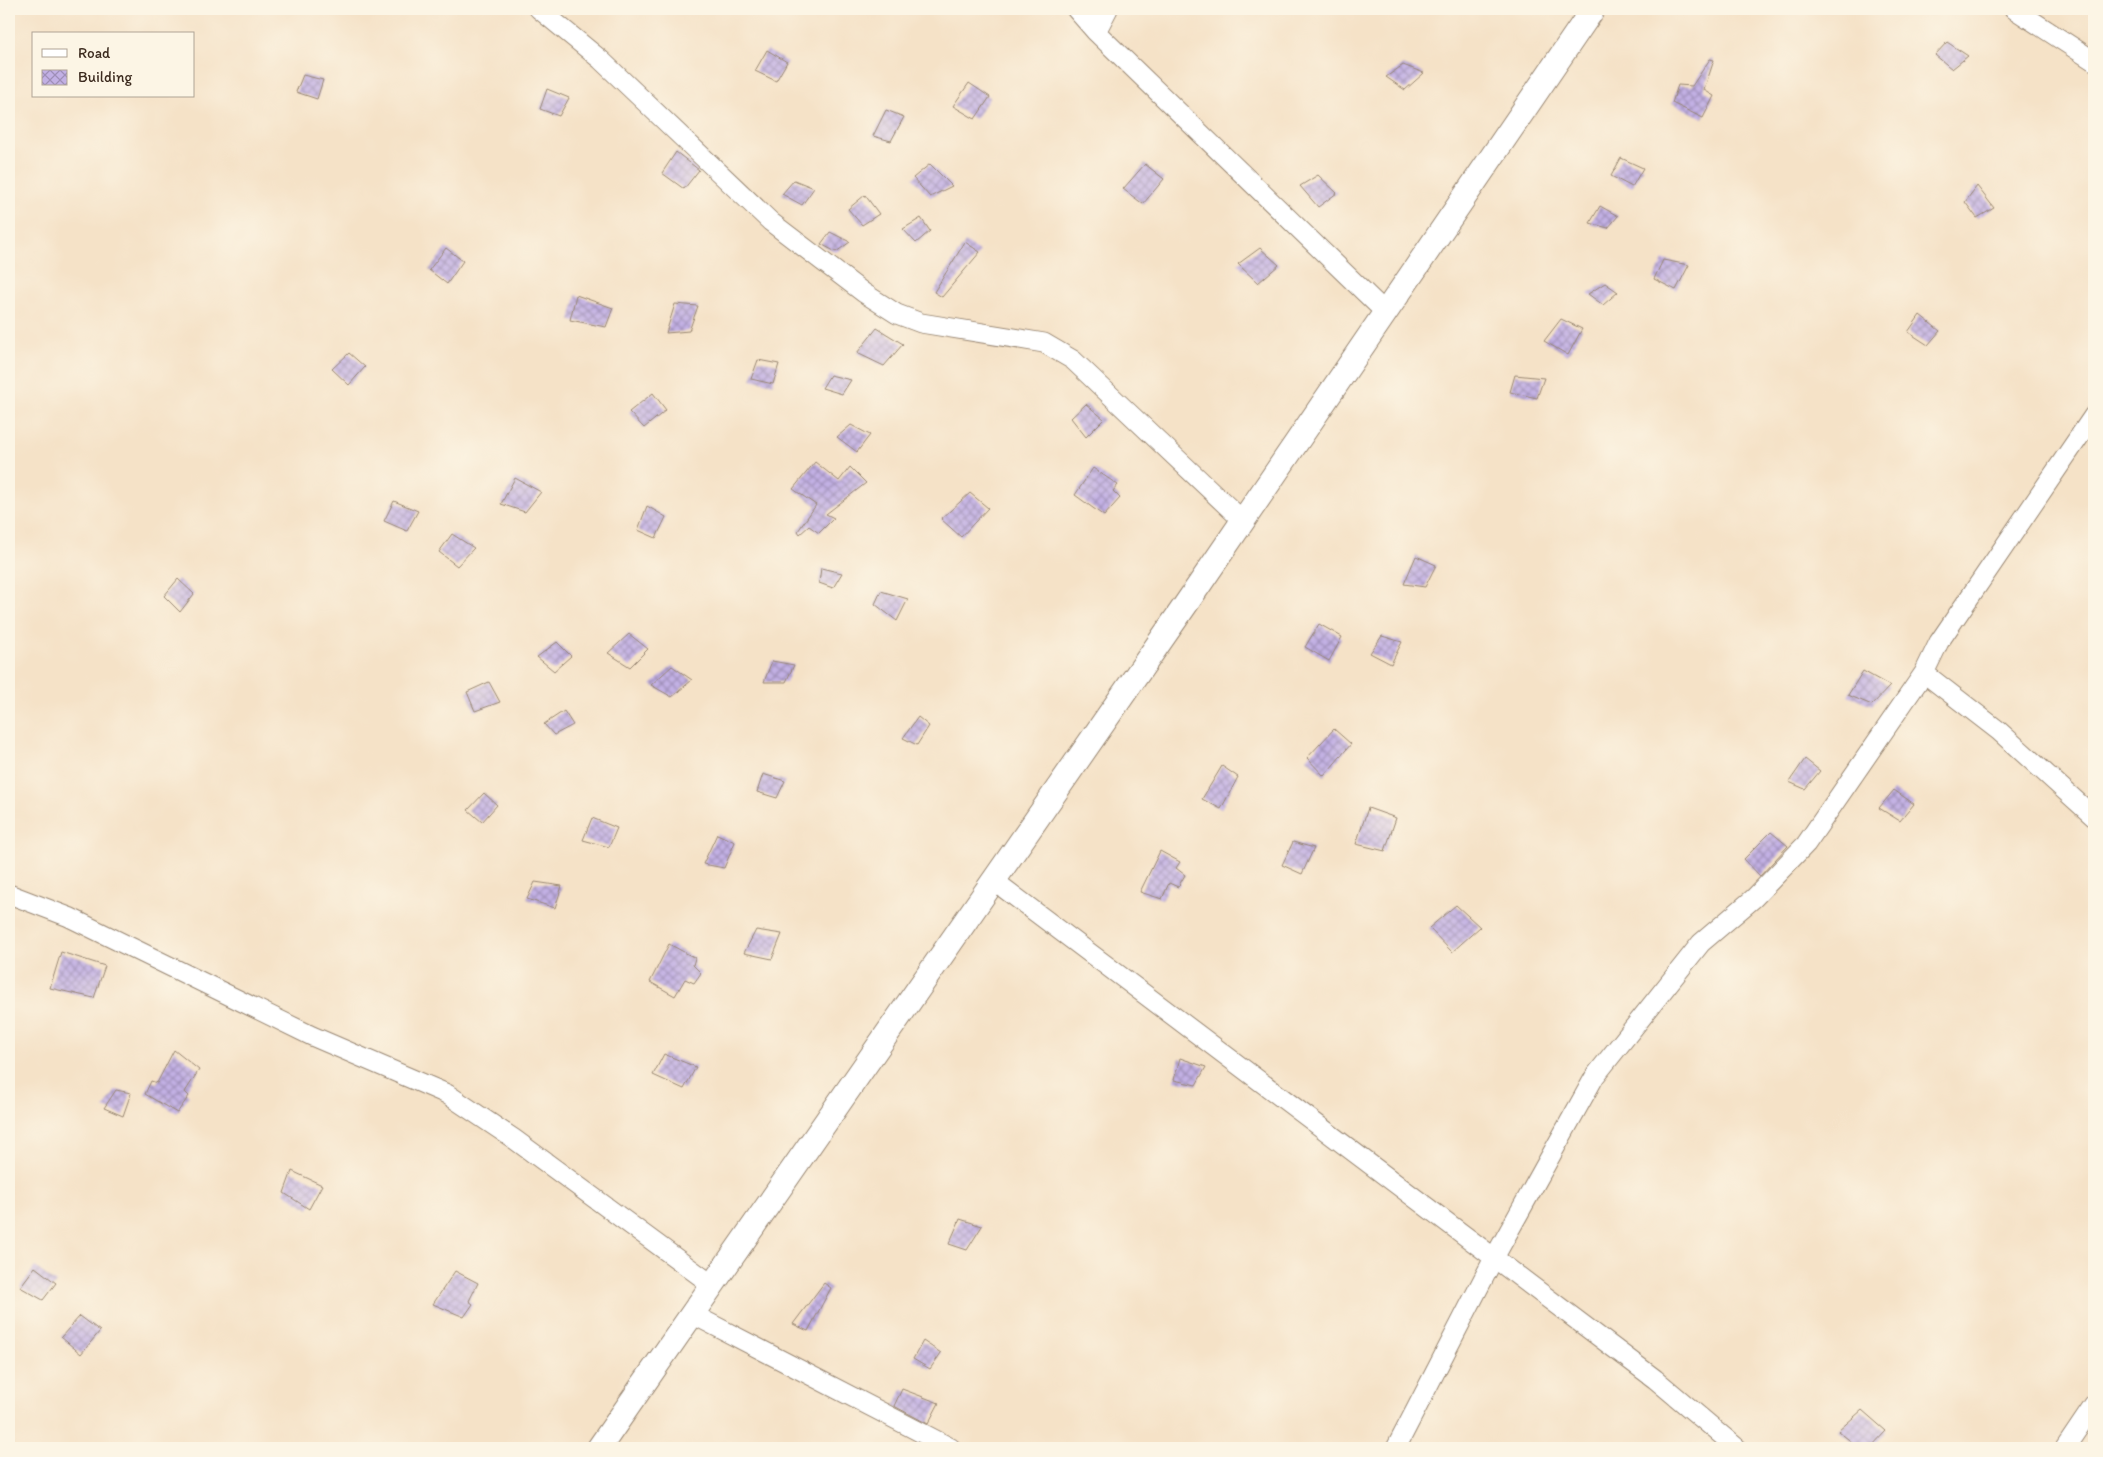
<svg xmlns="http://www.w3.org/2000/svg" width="2103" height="1457" viewBox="0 0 2103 1457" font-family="Itim,sans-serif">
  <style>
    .building { fill: url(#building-cross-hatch) }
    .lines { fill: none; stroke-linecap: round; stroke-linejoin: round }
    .minor-casing { stroke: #988672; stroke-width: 21 }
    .major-casing { stroke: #988672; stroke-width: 26 }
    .minor { stroke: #fff; stroke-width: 19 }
    .major { stroke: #fff; stroke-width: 24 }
  </style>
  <defs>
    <pattern id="building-cross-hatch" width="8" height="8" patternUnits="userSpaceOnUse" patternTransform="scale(1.25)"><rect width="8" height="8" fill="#c2b0e4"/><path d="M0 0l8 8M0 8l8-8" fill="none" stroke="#9f8fb8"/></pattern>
  </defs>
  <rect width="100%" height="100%" fill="#fcf5e5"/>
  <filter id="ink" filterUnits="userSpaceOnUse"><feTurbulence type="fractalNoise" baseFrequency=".02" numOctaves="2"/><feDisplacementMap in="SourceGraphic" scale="10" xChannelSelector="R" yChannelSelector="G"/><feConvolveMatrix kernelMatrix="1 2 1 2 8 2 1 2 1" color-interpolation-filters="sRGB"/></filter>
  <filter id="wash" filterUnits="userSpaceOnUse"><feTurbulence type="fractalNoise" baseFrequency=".0096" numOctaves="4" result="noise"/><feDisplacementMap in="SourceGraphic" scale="20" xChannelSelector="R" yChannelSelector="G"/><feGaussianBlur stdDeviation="1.12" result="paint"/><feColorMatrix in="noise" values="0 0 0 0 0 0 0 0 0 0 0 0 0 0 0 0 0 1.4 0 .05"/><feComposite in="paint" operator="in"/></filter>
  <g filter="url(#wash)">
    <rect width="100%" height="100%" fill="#f5e2c7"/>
    <g id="blocks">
      <path class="building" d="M1947,42L1968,56L1952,69L1935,55Z
        M767,50L787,62L776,81L755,71Z
        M1710,59L1714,60L1704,90L1714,96L1703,118L1672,103L1678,85L1692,86Z
        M1403,65L1424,73L1405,90L1386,77Z
        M303,75L323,80L317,99L296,92Z
        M969,83L990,97L975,119L953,106Z
        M547,89L569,98L559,116L540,109Z
        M886,110L904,117L891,141L873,136Z
        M676,152L699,170L684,189L662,173Z
        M1621,158L1643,168L1632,187L1611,176Z
        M930,164L952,186L930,197L913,178Z
        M1145,164L1164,179L1143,204L1123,189Z
        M1318,175L1337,193L1318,207L1300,186Z
        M794,180L814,188L802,205L782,194Z
        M1977,186L1994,208L1977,218L1965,202Z
        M865,195L879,214L862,225L848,209Z
        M1600,206L1618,216L1608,228L1590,223Z
        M921,218L930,231L916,243L903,229Z
        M830,232L850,242L836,252L821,244Z
        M965,242L980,252L942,297L934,292Z
        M446,248L463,261L447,284L429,270Z
        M1260,248L1279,265L1258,283L1238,264Z
        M1663,260L1689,265L1676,290L1654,279Z
        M1605,283L1618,292L1603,305L1588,294Z
        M576,295L613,308L606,327L570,320Z
        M675,304L698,306L689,331L666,333Z
        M1920,315L1940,331L1928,345L1908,332Z
        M1561,319L1582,329L1568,355L1544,341Z
        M877,328L903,344L884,366L857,353Z
        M349,353L365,367L349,385L332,369Z
        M758,360L779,364L773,384L751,379Z
        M830,375L851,380L842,394L822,388Z
        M1515,375L1544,378L1537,398L1510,392Z
        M653,393L666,410L644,428L629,412Z
        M1086,404L1104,419L1086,437L1071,418Z
        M851,425L870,435L857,452L837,437Z
        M815,462L839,481L850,467L866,483L826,514L834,518L819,533L809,526L800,534L798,531L816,505L793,489Z
        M1093,468L1118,485L1113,491L1120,498L1104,516L1075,495Z
        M515,478L541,492L525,512L501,504Z
        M970,493L988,508L961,537L941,519Z
        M394,501L418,511L407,531L384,521Z
        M647,506L666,517L656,538L638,530Z
        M452,534L474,548L457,566L439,552Z
        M1416,556L1436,565L1425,587L1404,584Z
        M821,568L842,573L833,588L819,583Z
        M178,579L194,594L180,612L164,596Z
        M881,591L908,599L897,621L875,604Z
        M1319,624L1342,637L1329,661L1305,647Z
        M629,634L648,649L630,667L608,653Z
        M1382,636L1402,642L1391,664L1370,653Z
        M557,642L571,656L554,671L537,657Z
        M772,661L794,665L786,682H764Z
        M672,666L692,680L672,697L651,685Z
        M1863,671L1890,686L1872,705L1848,695Z
        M489,682L500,702L475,711L467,692Z
        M564,711L573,725L554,735L544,724Z
        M918,717L929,726L917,745L903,738Z
        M1334,729L1351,744L1324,776L1307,758Z
        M1805,759L1820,771L1805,789L1789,782Z
        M1222,766L1238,777L1221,809L1202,799Z
        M763,774L785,781L777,798L757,792Z
        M1894,790L1914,804L1900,821L1879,808Z
        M484,793L497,805L482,822L468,810Z
        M1368,808L1396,818L1385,851L1356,844Z
        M592,818L617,828L609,847L583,840Z
        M1771,832L1788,846L1760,876L1744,859Z
        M717,834L735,842L724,868L703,864Z
        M1293,842L1314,848L1302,874L1282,865Z
        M1160,851L1180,862L1176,868L1185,875L1178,887L1169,883L1162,899L1140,892Z
        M535,882L562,886L555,908L527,899Z
        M1456,905L1480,927L1452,952L1429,928Z
        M756,930L782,934L772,959L744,953Z
        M669,944L695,958L693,965L701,973L694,983L685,979L675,996L650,982Z
        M61,952L105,966L94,998L50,988Z
        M174,1050L199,1070L185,1092L189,1096L177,1113L145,1094L151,1081L157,1083Z
        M664,1054L696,1067L684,1089L653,1075Z
        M1180,1058L1206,1067L1196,1085L1174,1080Z
        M116,1090L131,1093L123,1116L104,1108Z
        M292,1171L322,1185L309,1209L284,1193Z
        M960,1219L982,1226L967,1250L949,1244Z
        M35,1267L56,1283L43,1300L20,1287Z
        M455,1271L478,1283L469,1301L473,1304L464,1317L433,1304Z
        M824,1283L831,1288L808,1331L793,1324Z
        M80,1316L100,1331L81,1354L61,1337Z
        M923,1341L941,1353L930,1369L913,1359Z
        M902,1389L939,1403L928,1424L894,1406Z
        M1862,1410L1886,1431L1870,1448H1859L1838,1431Z"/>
    </g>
  </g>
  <g filter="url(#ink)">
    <use href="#blocks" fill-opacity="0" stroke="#988672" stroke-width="1"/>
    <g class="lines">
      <defs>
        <path id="minor" d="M539,9L601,60L771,222L864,293L897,314L921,323L1044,343L1073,360L1242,520
          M1076,9L1096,32L1385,312
          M2014,9L2094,61
          M1096,32L1108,9
          M1924,673L1999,731L2094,817
          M993,880L1655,1379L1737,1448
          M9,894L69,917L312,1036L447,1094L514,1139L711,1284
          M692,1314L951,1448
          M1396,1448L1494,1258L1595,1076L1701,943L1754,898L1806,844L1924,673L1939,642L2094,415
          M2065,1448L2094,1405"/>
        <path id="major" d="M599,1448L1184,607L1593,9"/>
      </defs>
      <use href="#minor" class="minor-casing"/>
      <use href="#major" class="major-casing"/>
      <use href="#minor" class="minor"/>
      <use href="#major" class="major"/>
    </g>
  </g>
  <rect width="2103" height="1457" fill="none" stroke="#fcf5e5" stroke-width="30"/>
  <rect x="32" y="32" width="162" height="65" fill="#fcf5e5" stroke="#afa495"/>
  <rect x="42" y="49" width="25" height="8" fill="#ffffff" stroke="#afa495"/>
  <text x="78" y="58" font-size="15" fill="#3b2a1e">Road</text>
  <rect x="42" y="70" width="25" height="15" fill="url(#building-cross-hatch)" stroke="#afa495"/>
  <text x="78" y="82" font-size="15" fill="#3b2a1e">Building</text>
</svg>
